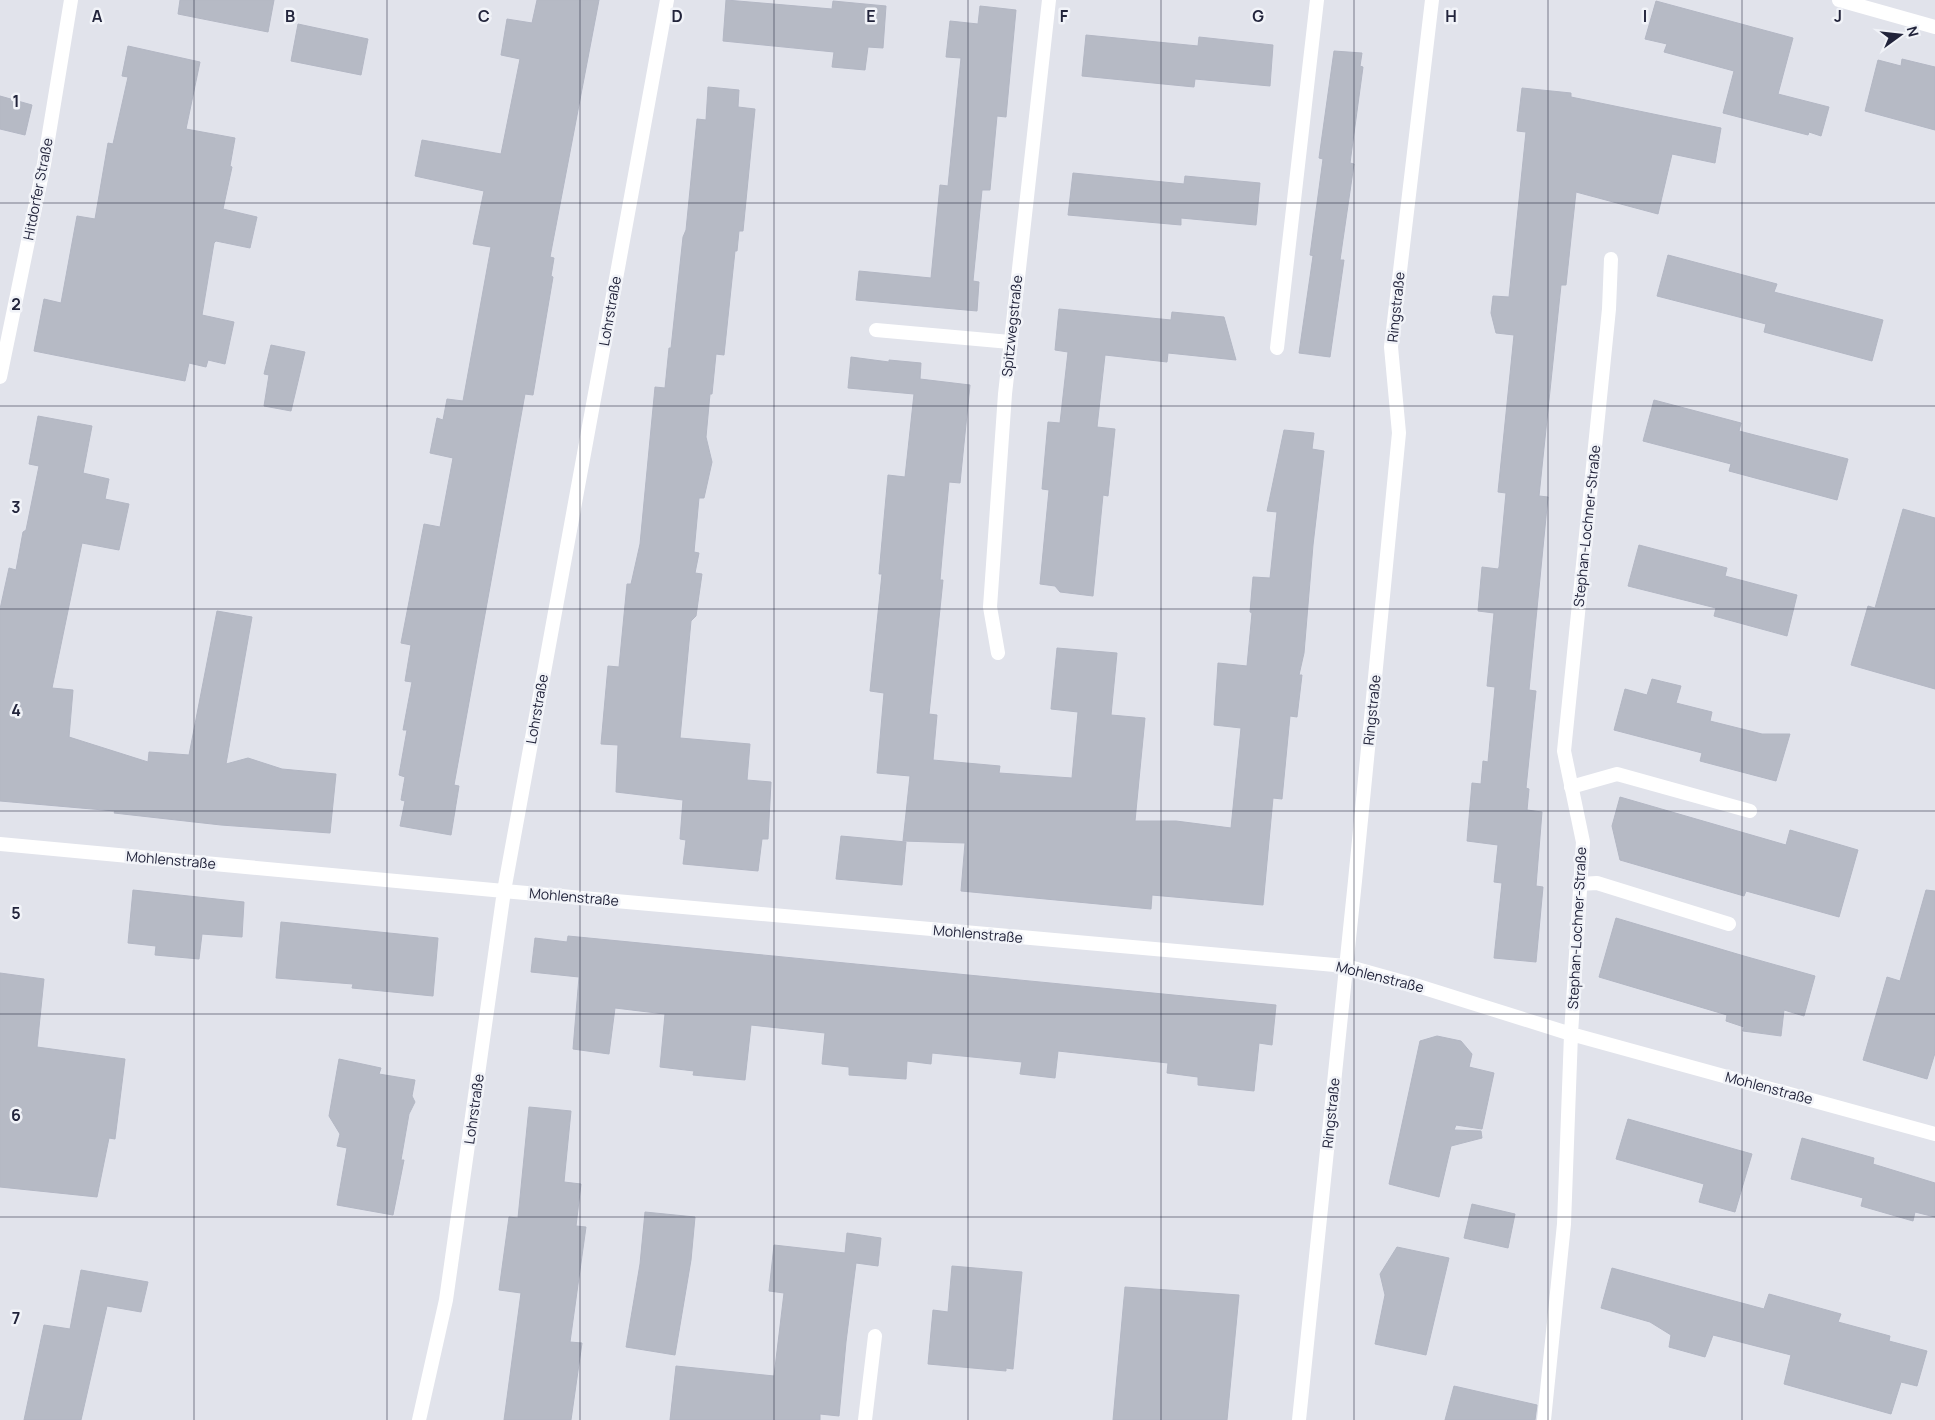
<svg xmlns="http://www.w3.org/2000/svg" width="1935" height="1420" viewBox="0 0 1935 1420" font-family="Manrope,sans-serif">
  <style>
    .building { fill: #b6bac5; stroke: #b3b7c4 }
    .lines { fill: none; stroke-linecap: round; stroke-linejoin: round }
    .service { stroke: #fff; stroke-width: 14 }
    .minor { stroke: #fff; stroke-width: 14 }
    .tertiary { stroke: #fff; stroke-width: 14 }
    .grid { fill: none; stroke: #22243b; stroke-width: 1; stroke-opacity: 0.55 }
    .labels { text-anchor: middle; stroke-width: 5; stroke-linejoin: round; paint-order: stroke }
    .street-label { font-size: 14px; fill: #22243b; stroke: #f1f3f8 }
    .grid-label { font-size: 16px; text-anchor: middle; font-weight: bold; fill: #22243b; stroke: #f1f3f8; stroke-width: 5; stroke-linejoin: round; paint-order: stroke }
  </style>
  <rect width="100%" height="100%" fill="#e1e3eb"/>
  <path class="building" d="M180,0H274L268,32L178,14Z
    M537,0H599L550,257L554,258L551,276L553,277L533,395L525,394L454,785L459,786L451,835L400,826L405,801L401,800L405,777L399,775L407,730H403L412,682L405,681L411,645L401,643L424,524L440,527L453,458L430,453L437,418L443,420L447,399L463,401L491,247L473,244L484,191L415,176L422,140L501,154L520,59L501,55L507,19L532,23Z
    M726,0L832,9L833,1L886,6L883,48L868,47L865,70L832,67L834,52L723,41Z
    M1656,1L1793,38L1778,94L1829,107L1821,136L1809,132L1808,135L1723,113L1734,71L1664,52L1667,44L1645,39Z
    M980,6L1016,10L1006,117L997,116L990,190H982L973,281L979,282L977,311L856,300L859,271L931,278L940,185L948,186L961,58L946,57L950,21L978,24Z
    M298,24L368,39L361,75L291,61Z
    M1086,35L1198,46L1199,37L1273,45L1270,86L1195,79L1194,87L1082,76Z
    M128,46L200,62L186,129L235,138L230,166L232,167L223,209L257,217L250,248L216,241L214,243L202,315L234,322L225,364L208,360L206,367L189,363L185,381L34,351L44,299L61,303L77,216L95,219L108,143L113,144L128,77L122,76Z
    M1334,51L1362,53L1360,66L1363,67L1350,163L1354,164L1340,260H1344L1330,357L1299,353L1313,256H1315L1310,255L1323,159L1319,158Z
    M1902,59L1935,67V130L1865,111L1878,60L1901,66Z
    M708,87L739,90L738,107L755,109L743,231H739L737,251H735L724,355L716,354L712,394H710L706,437L712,462L704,498H699L694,552L699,553L695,573L702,574L696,616L691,621L680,738L750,744L747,780L771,782L768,839H762L758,871L683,864L686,840L680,839L683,800L616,792L618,745L601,744L608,666L619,667L627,584H631L640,544L655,387L665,388L669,348H671L683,237L686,230L697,119L706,120Z
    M1522,88L1571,93V97L1721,128L1715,163L1672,154L1658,214L1576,192L1566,285H1561L1539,496L1548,497L1529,690L1536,691L1526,788L1529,789L1527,810L1542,812L1536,886L1543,887L1536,962L1494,958L1502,883L1494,882L1498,845L1467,841L1472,783L1481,784L1483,761L1488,762L1495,687L1487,686L1494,613L1478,611L1482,567L1498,569L1499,567L1506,493L1498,492L1514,335L1496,333L1491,313L1493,296L1509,297L1526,132L1517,131Z
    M0,96L32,105L25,135L0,129Z
    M1073,173L1184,184L1185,176L1260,183L1256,225L1181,218V225L1068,215Z
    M1668,255L1777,284L1774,292L1883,320L1872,361L1764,332L1766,324L1657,296Z
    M1059,309L1171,320L1172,312L1224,317L1236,360L1168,353L1167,362L1105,355L1097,427L1115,429L1108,496L1103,495L1093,596L1060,592L1055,586L1040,584L1049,490L1042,489L1048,422L1060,423L1068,352L1055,350Z
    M271,345L305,352L291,411L264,406L269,375L264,374Z
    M851,357L889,362V360L921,363L920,379L970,385L960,483L949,482L943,546L940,580H943L929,714L937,715L933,760L1000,766L999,773L1072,778L1078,712L1051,709L1057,648L1117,653L1111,715L1145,718L1135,821H1176L1231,828L1241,728L1214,725L1218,663L1247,666L1252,613L1250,612L1253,577L1270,578L1277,512L1267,511L1284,430L1314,433L1312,449L1324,451L1313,545L1304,653L1299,675H1302L1297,717L1290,716L1282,799L1273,798L1263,905L1152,895L1151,909L961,891L965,843L903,841L910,776L877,773L884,693L870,691L882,574H879L888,475L905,477L914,394L848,388Z
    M1654,400L1741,423L1739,431L1848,459L1837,500L1729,471L1731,464L1643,441Z
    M38,416L92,426L83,473L109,479L105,499L129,504L119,550L82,543L52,688L73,690L69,737L148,762L149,752L189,755L217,611L252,617L226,764L248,758L282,769L336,774L330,833L221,825L114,813L115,811L0,801V609L9,568L16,570L23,532L26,530L39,466L29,464Z
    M1903,509L1935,518V689L1851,665L1868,606L1875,608Z
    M1639,545L1727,568L1725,576L1797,595L1787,636L1714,616L1716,608L1628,586Z
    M1652,679L1681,686L1676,703L1712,712L1710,721L1762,734H1790L1776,781L1700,761L1702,753L1614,730L1625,689L1647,695Z
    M1620,797L1786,845L1790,830L1858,850L1839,917L1746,891L1744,896L1620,860L1612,826Z
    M841,836L906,842L902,885L836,879Z
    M133,890L244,902L242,937L202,934L199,959L155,955L156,946L128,943Z
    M1926,890L1935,891V1053L1927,1079L1863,1060L1887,977L1900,981Z
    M1616,918L1744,956L1815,976L1804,1016L1784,1010L1781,1036L1743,1031L1744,1027L1726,1021L1727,1015L1599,977Z
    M281,922L438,938L433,996L352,988L353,984L276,978Z
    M568,936L1276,1005L1272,1045L1259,1043L1254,1091L1198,1085V1077L1167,1073L1168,1063L1058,1051L1055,1078L1020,1074L1022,1062L932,1053L931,1064L907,1061L906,1079L849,1075V1067L822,1064L825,1033L751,1025L745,1080L693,1075L694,1071L660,1067L665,1014L615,1008L609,1054L573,1049L579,977L531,972L535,938L567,942Z
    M0,973L44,979L37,1047L125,1059L115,1139L109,1138L97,1197L0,1187Z
    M1437,1036L1461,1041L1472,1054L1469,1067L1494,1073L1482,1129L1456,1125L1454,1130L1481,1131L1482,1138L1451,1146L1439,1197L1389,1184L1420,1041Z
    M339,1059L381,1068L379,1074L415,1080L412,1096L415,1102L409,1114L401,1160H404L393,1215L337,1205L347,1148L337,1146L340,1134L329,1116Z
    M529,1107L571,1111L564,1182L581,1184L576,1226L586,1227L570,1342L582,1343L571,1420H504L521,1293L499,1290L509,1217L518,1218Z
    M1628,1119L1752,1154L1735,1212L1699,1202L1704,1184L1616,1159Z
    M1802,1138L1874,1158L1873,1164L1935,1183V1217L1915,1212L1913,1221L1861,1206L1863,1198L1791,1179Z
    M1472,1204L1515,1214L1508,1248L1464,1238Z
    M645,1212L695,1217L691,1260L675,1355L626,1347L640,1264Z
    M847,1233L881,1238L878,1266L856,1263L846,1342L839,1416L820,1414V1420H670L676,1366L774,1376L784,1293L769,1291L774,1245L845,1253Z
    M1397,1247L1449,1258L1426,1355L1375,1344L1385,1295L1380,1274Z
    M952,1266L1022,1272L1013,1369L1006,1368V1371L928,1364L933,1310L948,1312Z
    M1612,1268L1764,1309L1769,1294L1841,1314L1838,1322L1890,1336L1889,1341L1927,1351L1917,1386L1901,1382L1891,1414L1784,1384L1791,1355L1713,1335L1705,1357L1669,1347L1671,1335L1650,1322L1601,1308Z
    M81,1270L148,1282L141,1312L107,1306L81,1420H24L44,1325L70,1329Z
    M1125,1287L1239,1295L1227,1420H1113Z
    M1454,1386L1537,1405L1535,1420H1445Z"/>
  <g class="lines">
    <path class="service" d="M876,330L1010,342
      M1277,348L1317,0
      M1571,787L1617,774L1750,811
      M1580,884L1597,883L1729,924"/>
    <path class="minor" d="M1839,0L1935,27
      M998,653L990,607L1005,394L1049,0
      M0,844L504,891L1346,966L1418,986L1571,1034L1935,1134
      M419,1420L446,1300L504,891L667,0
      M865,1420L875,1336
      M1299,1420L1355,881L1399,433L1391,347L1432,0
      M1544,1420L1564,1224L1571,1034L1583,842L1564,751L1609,309L1611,259"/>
    <path class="tertiary" d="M0,377L44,164L71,0"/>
  </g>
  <path class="grid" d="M194,0V1420M387,0V1420M580,0V1420M774,0V1420M968,0V1420M1161,0V1420M1354,0V1420M1548,0V1420M1742,0V1420M0,203H1935M0,406H1935M0,609H1935M0,811H1935M0,1014H1935M0,1217H1935"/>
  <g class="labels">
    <g class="street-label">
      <text transform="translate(38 189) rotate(-79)" y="5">Hitdorfer Straße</text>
      <text transform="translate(1396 307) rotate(-84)" y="5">Ringstraße</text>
      <text transform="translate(610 311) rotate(-80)" y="5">Lohrstraße</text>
      <text transform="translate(1012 326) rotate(-84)" y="5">Spitzwegstraße</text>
      <text transform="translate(1587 526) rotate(-84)" y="5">Stephan-Lochner-Straße</text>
      <text transform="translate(537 709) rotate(-80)" y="5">Lohrstraße</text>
      <text transform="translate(1372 710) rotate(-84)" y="5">Ringstraße</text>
      <text transform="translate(171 860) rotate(5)" y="5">Mohlenstraße</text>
      <text transform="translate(574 897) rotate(5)" y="5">Mohlenstraße</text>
      <text transform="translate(1577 928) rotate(-87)" y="5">Stephan-Lochner-Straße</text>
      <text transform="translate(978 934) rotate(5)" y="5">Mohlenstraße</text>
      <text transform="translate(1380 977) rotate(14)" y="5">Mohlenstraße</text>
      <text transform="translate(1769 1088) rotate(15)" y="5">Mohlenstraße</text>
      <text transform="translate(474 1109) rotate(-82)" y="5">Lohrstraße</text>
      <text transform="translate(1331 1113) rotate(-84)" y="5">Ringstraße</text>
    </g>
  </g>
  <g class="grid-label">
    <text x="97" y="22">A</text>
    <text x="290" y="22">B</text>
    <text x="484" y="22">C</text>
    <text x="677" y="22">D</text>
    <text x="871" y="22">E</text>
    <text x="1064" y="22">F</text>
    <text x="1258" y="22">G</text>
    <text x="1451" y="22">H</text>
    <text x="1645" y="22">I</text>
    <text x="1838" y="22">J</text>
    <text x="16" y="107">1</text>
    <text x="16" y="310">2</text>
    <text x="16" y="513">3</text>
    <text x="16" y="716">4</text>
    <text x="16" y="919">5</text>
    <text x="16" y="1121">6</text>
    <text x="16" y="1324">7</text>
  </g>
  <g transform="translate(1900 35) rotate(75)" stroke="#f1f3f8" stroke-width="4" paint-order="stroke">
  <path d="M0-4L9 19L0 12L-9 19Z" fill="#22243b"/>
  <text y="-8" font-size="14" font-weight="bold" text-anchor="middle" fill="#22243b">N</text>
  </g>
</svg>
